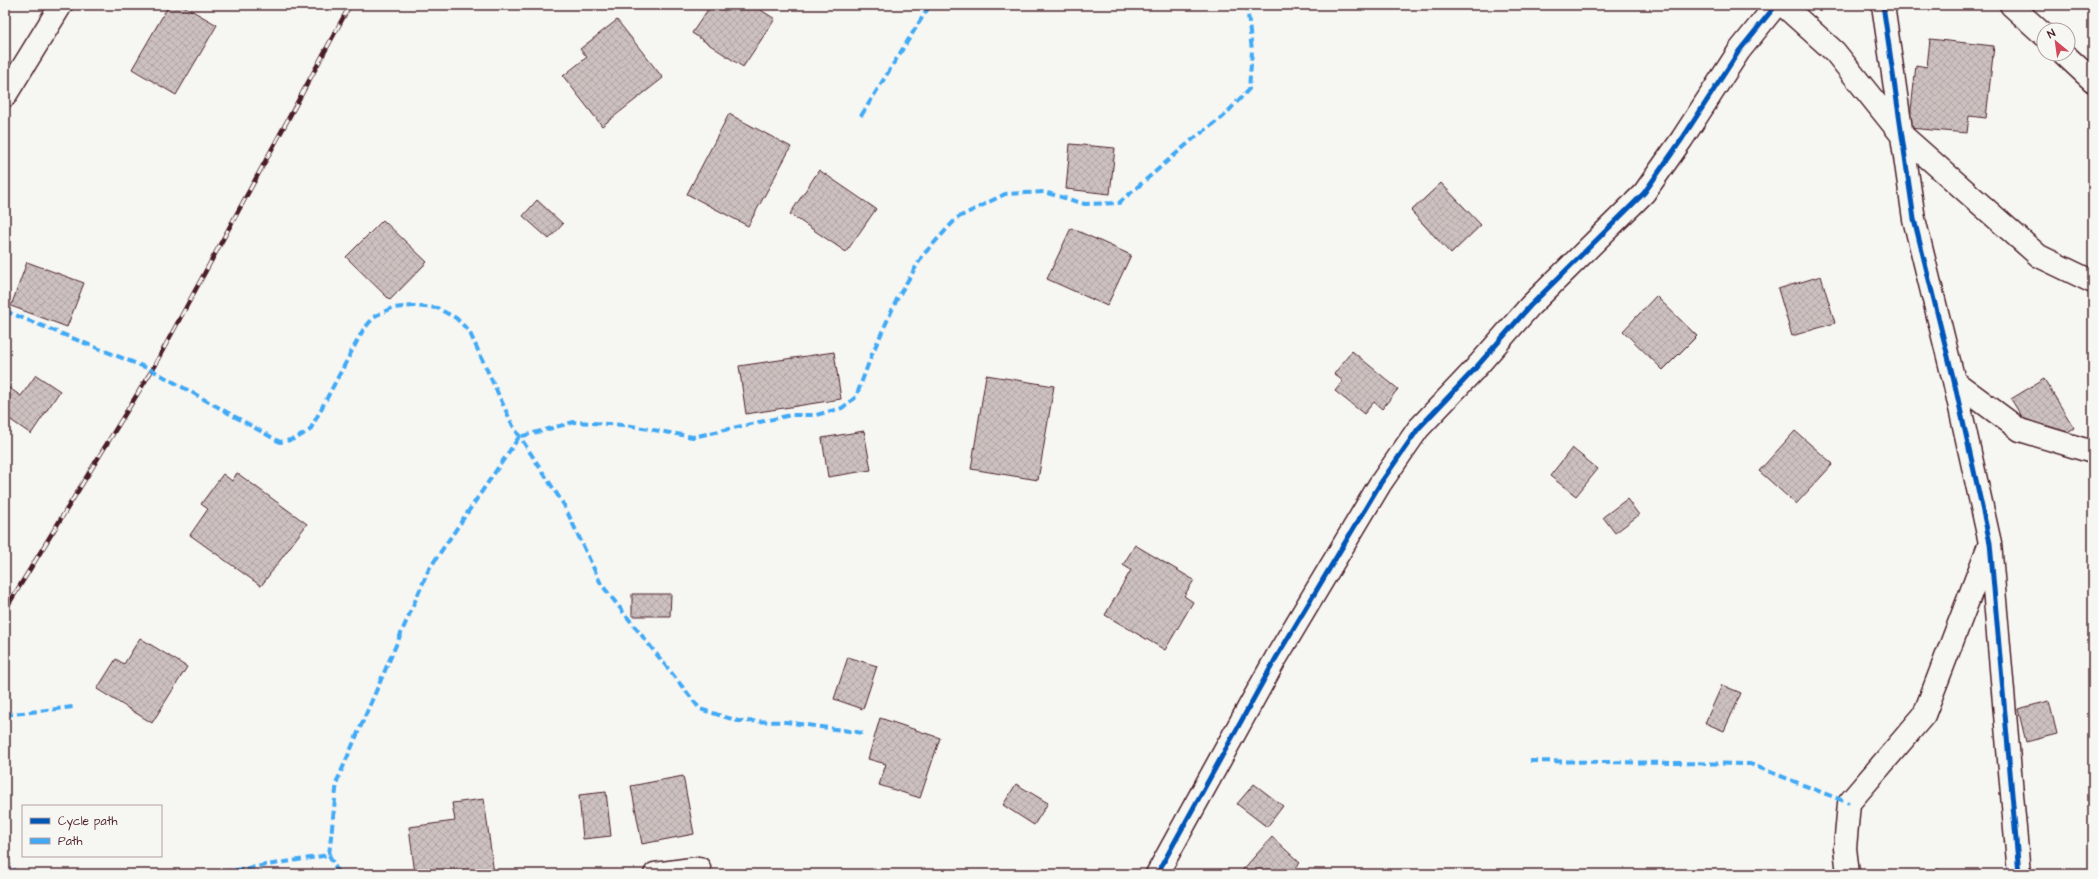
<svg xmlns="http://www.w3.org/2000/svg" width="2098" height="879" viewBox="0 0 2098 879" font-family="'Architects Daughter',sans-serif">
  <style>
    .building { fill: url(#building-cross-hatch); stroke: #4a1f2b }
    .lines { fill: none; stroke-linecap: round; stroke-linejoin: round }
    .minor-casing { stroke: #4a1f2b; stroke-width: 25 }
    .secondary-casing { stroke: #4a1f2b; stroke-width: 25 }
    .minor { stroke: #f6f6f2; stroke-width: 22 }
    .secondary { stroke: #f6f6f2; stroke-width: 22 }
    .rail-casing { stroke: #4a1f2b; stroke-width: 4.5 }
    .rail { stroke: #f6f6f2; stroke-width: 3; stroke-dasharray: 9; stroke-linecap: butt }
    .quiet { stroke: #3fa9f5; stroke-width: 4; stroke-dasharray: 8 4; stroke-linecap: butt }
    .cycleway-casing { stroke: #f6f6f2; stroke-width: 8 }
    .cycleway { stroke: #0057b8; stroke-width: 5 }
  </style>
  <defs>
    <pattern id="building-cross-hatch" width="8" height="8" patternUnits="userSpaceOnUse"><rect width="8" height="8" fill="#ccc1c0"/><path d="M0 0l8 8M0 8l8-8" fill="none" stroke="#b1a5a5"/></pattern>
  </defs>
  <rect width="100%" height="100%" fill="#f6f6f2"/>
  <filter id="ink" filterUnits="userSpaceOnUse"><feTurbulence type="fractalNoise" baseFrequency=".025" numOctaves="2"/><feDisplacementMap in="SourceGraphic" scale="8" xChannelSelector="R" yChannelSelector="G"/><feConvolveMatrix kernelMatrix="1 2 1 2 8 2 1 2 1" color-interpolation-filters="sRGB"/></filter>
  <g filter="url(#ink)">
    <path class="building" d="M169,5H182L217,25L176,95L132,69Z
      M711,5H753L775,19L743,67L692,33Z
      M617,20L663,78L602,126L563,76L587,57L580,49Z
      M1930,39L1994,46L1986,118L1969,116L1967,133L1909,128L1916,65L1927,67Z
      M729,114L791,147L748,226L687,194Z
      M1070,144L1115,148L1110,194L1066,189Z
      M819,170L876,209L846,252L790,214Z
      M1441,183L1481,225L1451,254L1411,211Z
      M537,200L563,224L549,239L523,216Z
      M383,220L427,262L390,300L346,257Z
      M1071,228L1131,255L1107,306L1047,279Z
      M27,262L84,283L67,327L11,306Z
      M1821,276L1835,323L1792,336L1778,289Z
      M1656,296L1697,336L1663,370L1623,331Z
      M1352,351L1398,389L1382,409L1374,402L1364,414L1335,391L1343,381L1334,374Z
      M834,352L841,399L746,414L739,366Z
      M36,375L60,391L31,434L5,416V385L21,396Z
      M986,375L1054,386L1038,480L971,469Z
      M2044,379L2074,428L2042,449L2011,399Z
      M864,431L871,470L828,477L822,438Z
      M1795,431L1833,464L1796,504L1759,471Z
      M1572,448L1598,469L1576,496L1550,476Z
      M237,473L307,524L261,586L190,535L208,509L201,504L223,474L232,481Z
      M1627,499L1639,515L1615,533L1603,517Z
      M1135,545L1194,580L1184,596L1193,602L1165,650L1105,615L1131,570L1123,565Z
      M632,594H671L670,616H632Z
      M140,638L187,667L152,723L97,689L116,659L124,664Z
      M848,657L877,666L863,709L834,699Z
      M1722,685L1741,693L1724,731L1705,723Z
      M2049,701L2057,734L2026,742L2018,709Z
      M880,718L940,738L920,798L879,785L886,764L868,759Z
      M683,776L694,834L642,844L631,786Z
      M1016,784L1048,803L1034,825L1003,805Z
      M1254,784L1283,806L1267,827L1237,804Z
      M606,792L611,836L583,839L579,795Z
      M484,799L494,874H415L409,827L455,821L452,803Z
      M1272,837L1300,863L1290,874H1239Z
      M1939,869L1941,874H1924Z"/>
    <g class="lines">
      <defs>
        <path id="minor" d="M1783,5L1835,52L1900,133L2039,256L2093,282
          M1883,5L1914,219L1954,381L1990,543L2019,874
          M2011,5L2044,35
          M2064,54L2093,81
          M1954,381L2020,430L2089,451L2093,450
          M655,874L699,868
          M1157,874L1276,658L1380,484L1418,429L1473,371L1530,306L1644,193L1682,139L1739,51L1776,5
          M1848,874L1845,848L1849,803L1924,715L1988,548"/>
        <path id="secondary" d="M5,96L61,5"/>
      </defs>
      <use href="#minor" class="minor-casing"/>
      <use href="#secondary" class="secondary-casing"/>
      <use href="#minor" class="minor"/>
      <use href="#secondary" class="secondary"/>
      <defs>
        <path id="rail" d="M5,610L152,370L350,5"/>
      </defs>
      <use href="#rail" class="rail-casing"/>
      <use href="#rail" class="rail"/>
      <path class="quiet" d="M861,116L930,5
        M5,311L152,370L280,442L295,439L310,430L363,330L375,316L392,308L414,306L437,308L456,318L469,331L513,426L564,505L601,584L700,709L738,721L786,722L863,733
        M5,715L73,707
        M1530,761L1750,764L1849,803
        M329,855L339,874
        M5,860L16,873L20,874
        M211,874L329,855L337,781L429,569L519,437L574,422L626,425L693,437L791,415H816L842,408L856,397L872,354L898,297L923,255L957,218L1005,194L1044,192L1085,204L1119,203L1193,139L1223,117L1249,89L1252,51L1247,5"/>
      <defs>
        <path id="cycleway" d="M1883,5L1914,219L1954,381L1990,543L2019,874
          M1157,874L1276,658L1380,484L1418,429L1473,371L1530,306L1644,193L1682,139L1739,51L1776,5"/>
      </defs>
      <use href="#cycleway" class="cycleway-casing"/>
      <use href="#cycleway" class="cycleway"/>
    </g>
  </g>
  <rect width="2098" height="879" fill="none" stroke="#f6f6f2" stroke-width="20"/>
  <rect x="10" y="10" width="2078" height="859" fill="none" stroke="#4a1f2b" stroke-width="1.5" filter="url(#ink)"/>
  <rect x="22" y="805" width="140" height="52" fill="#f6f6f2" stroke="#b1a0a2"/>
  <rect x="30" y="818" width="20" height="6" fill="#0057b8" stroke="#b1a0a2"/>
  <text x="58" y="825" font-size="12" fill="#4a1f2b">Cycle path</text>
  <rect x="30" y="838" width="20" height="6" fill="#3fa9f5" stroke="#b1a0a2"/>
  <text x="58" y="845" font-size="12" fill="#4a1f2b">Path</text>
  <g transform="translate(2056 42) rotate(331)"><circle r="19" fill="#f6f6f2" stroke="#b1a0a2"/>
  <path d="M0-3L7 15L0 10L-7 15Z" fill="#d1495b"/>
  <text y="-6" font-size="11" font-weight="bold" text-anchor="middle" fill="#4a1f2b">N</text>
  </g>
</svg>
